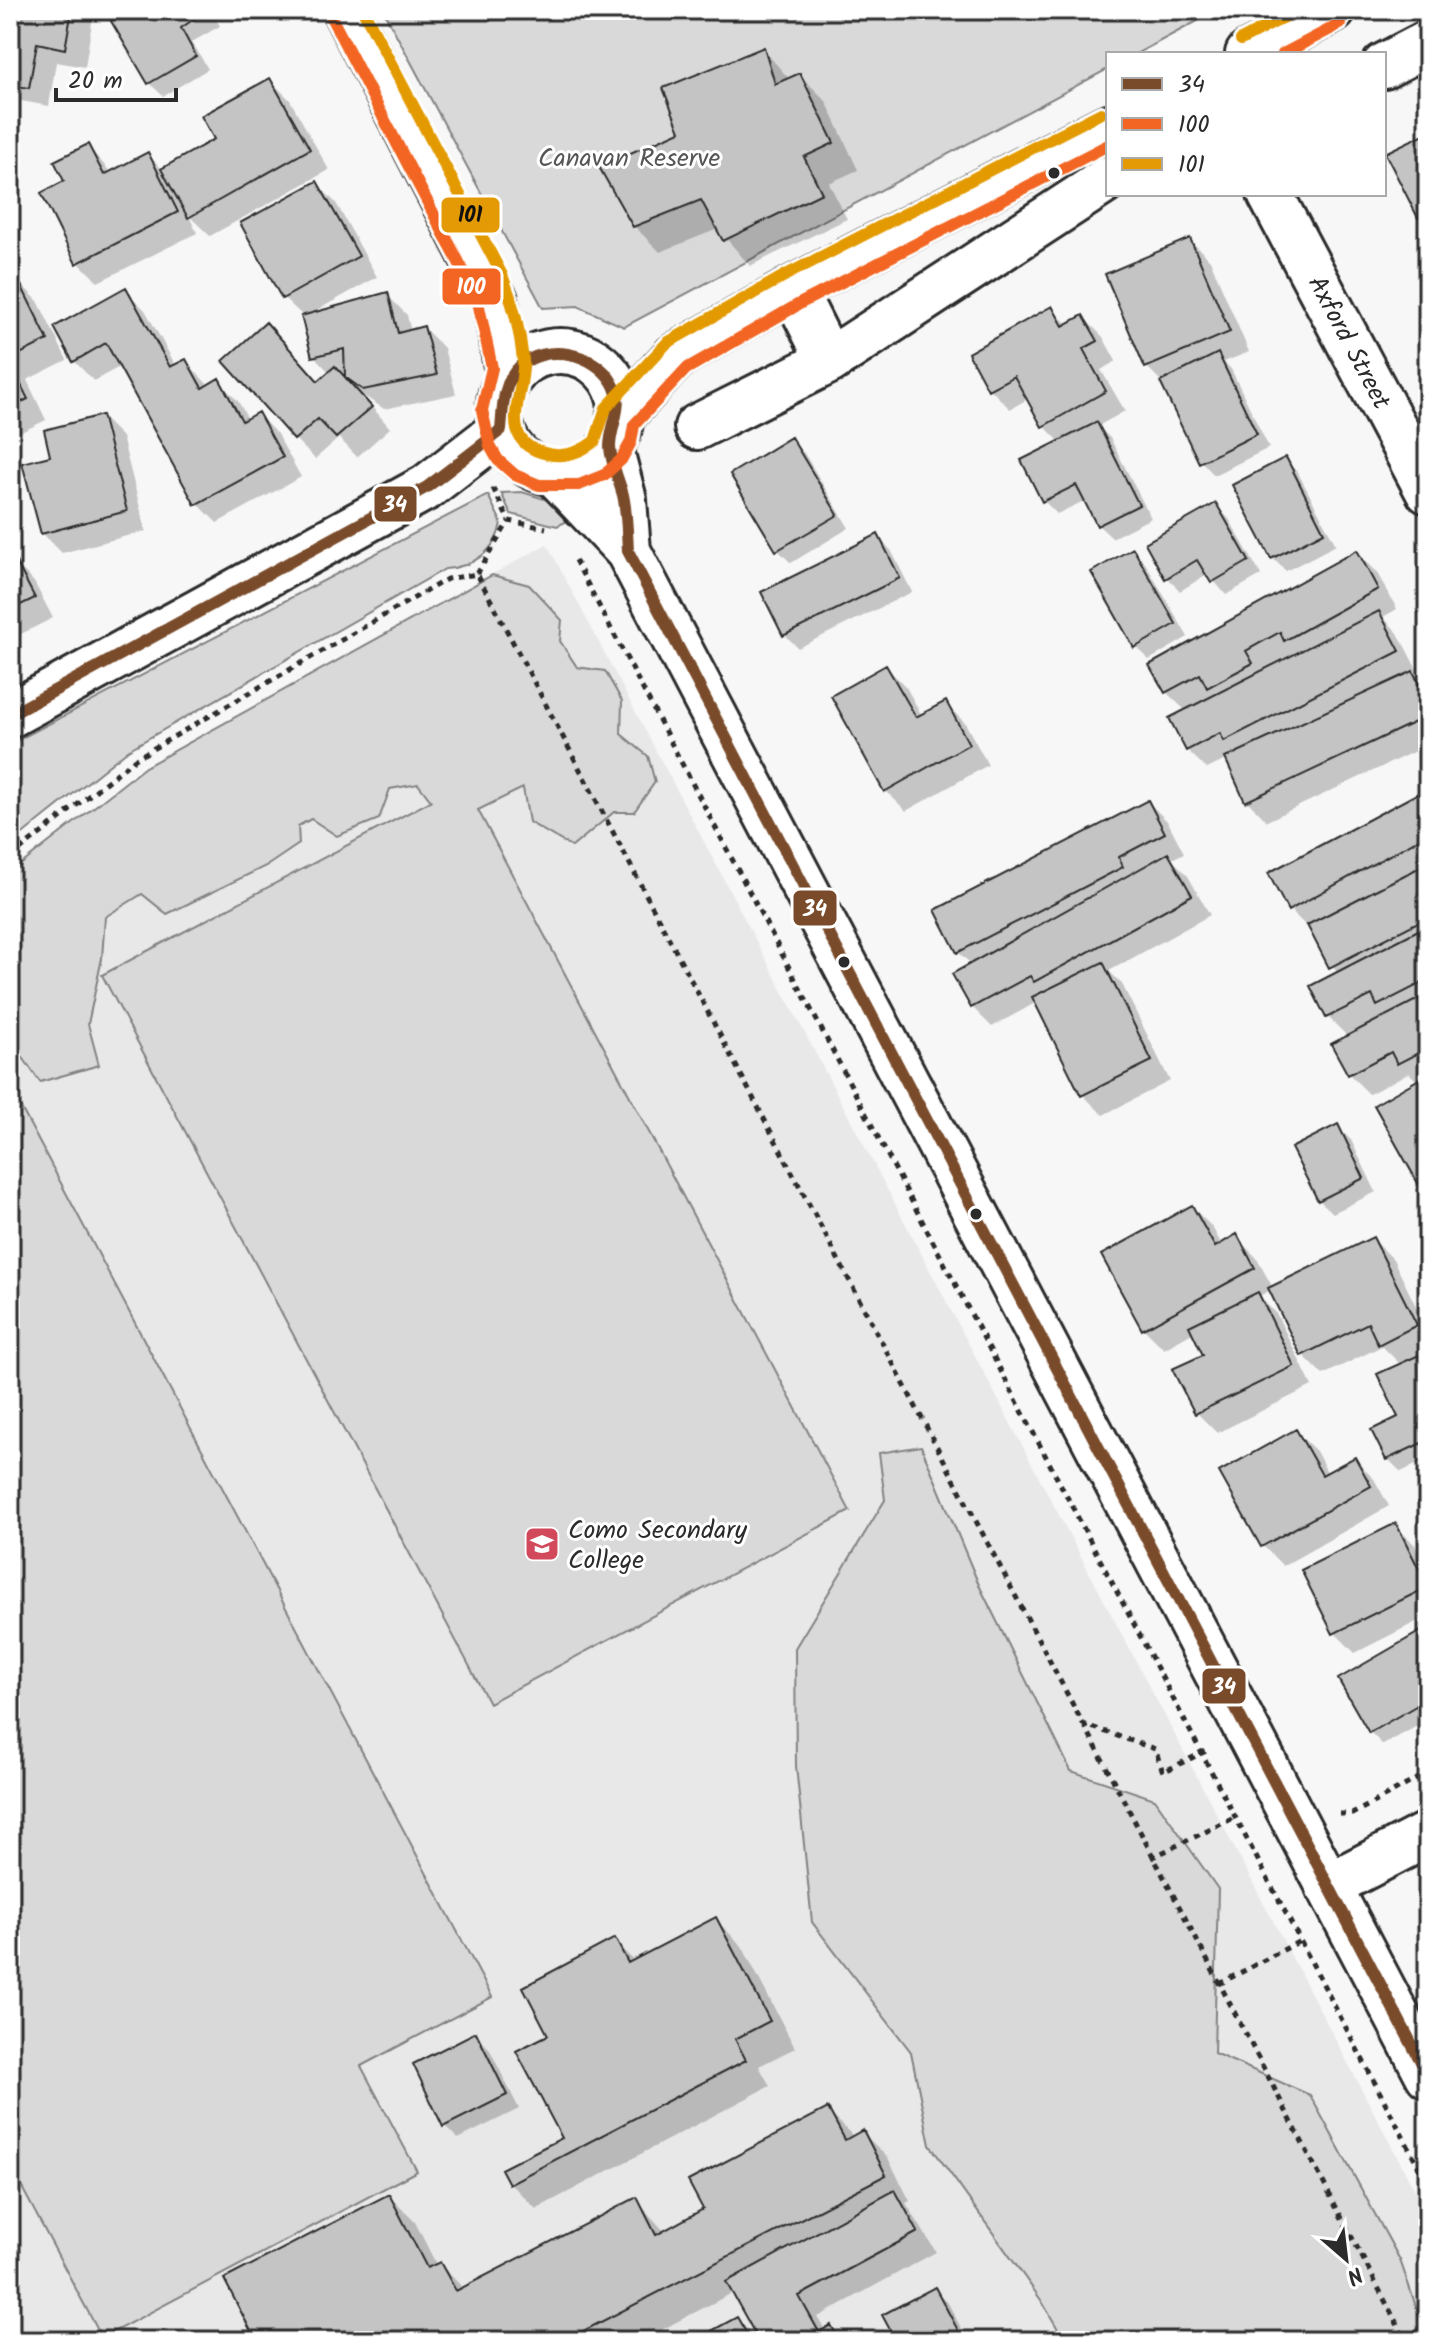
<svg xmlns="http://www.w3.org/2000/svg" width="1438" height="2351" viewBox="0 0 1438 2351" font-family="Kalam,sans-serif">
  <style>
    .built { fill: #e8e8e8 }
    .green { fill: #d9d9d9; stroke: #828282; stroke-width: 2 }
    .shadow { fill: #0003 }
    .building { fill: #c4c4c4; stroke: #2b2b2b; stroke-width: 2 }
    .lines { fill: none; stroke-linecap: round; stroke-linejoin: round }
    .minor-casing { stroke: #2b2b2b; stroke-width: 50 }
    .path { stroke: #2b2b2b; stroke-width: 5; stroke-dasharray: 6 6; stroke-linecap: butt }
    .minor { stroke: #fff; stroke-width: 44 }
    .bus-1-casing { stroke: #fff; stroke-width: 18 }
    .bus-2-casing { stroke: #fff; stroke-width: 18 }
    .bus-3-casing { stroke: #fff; stroke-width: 18 }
    .bus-1 { stroke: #7a4b2a; stroke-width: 12 }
    .bus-2 { stroke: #f26522; stroke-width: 12 }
    .bus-3 { stroke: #e39a04; stroke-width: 12 }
    .bus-dot { fill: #2b2b2b; stroke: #fff; stroke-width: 3 }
    .labels { text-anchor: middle; stroke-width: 6; stroke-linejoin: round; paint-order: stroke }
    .park-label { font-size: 26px; fill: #565656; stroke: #fff }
    .street-label { font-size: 26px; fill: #2b2b2b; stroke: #fff }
    .poi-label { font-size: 26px; fill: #2b2b2b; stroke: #fff; text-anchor: start }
    .line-badge { stroke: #fff; stroke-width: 3 }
    .badge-label { font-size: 22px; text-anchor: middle; font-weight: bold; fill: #fff }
    .pale-badge-label { font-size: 22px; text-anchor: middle; font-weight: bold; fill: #111 }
  </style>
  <rect width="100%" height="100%" fill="#f7f7f7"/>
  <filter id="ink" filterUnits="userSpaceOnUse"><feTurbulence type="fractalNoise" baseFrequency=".0125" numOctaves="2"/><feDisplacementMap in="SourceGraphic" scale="16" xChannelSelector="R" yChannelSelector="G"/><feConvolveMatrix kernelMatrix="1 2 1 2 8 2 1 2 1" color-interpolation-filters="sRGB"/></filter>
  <g filter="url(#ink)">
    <path class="built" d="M547,544L1428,2215V2341H10V873L145,767Z"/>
    <path class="green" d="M383,10H1218L1136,54H1108V69L624,327L578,306L543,308Z
      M522,492L551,501L570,520L557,526L511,514L501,493Z
      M488,495L501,522C497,551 473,567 445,569L128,750L10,844V744Z
      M492,575L529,585L562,620L560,641L577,667L605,671L622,701L621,734L648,756L655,782L634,812H614L572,847L529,822L523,788L478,810L850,1511L489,1703L102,975L431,801L418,784L390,789L379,819L337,836L311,819L298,826L299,844L268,865L167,914L142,894L105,917L102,958L88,1024L99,1065L40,1082L10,1039V873L145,767Z
      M10,1087L492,1997L361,2066L417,2171L102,2338L10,2165Z
      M921,1446L979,1585L1071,1771L1155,1799L1218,1889L1214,2053L1310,2095L1400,2260L1428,2341H1065L1041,2300L930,2145L911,2052L812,1922L796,1766L795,1648L885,1500L879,1453Z"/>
    <path class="shadow" d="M10,10H94L85,67L56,62L49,106L10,99Z
      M134,10H211L220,26L192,42L208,69L163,96L149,83L114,22Z
      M763,49L790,80L800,75L826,101L858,170L829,183L847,219L750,266L718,229L660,252L634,226L683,132Z
      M270,80L290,100L329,170L210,236L189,216L197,233L98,282L78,262L67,182L88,146L111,173L148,155L163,170L217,140Z
      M1428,134V225L1420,217Z
      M316,183L336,203L377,277L312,313L387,295L407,315L411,332L424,328L444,348L456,394L384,409L361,394L390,428L357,457L339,438L315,459L295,439L319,383L330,373L314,356L304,317L284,298Z
      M1190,240L1210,260L1249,352L1224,362L1231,369L1269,448L1214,475L1201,461L1162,382L1147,367Z
      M18,281L38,301L67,360L27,380L46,420L11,437L10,285Z
      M125,290L145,310L176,366L186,361L209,386L218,381L238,401L248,419L257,414L277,434L301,477L217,523L197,503L121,366L94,381L74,361Z
      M1052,309L1069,326L1083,317L1103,337L1116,361L1101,370L1125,411L1098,426L1110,438L1151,518L1112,538L1098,525L1086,500L1057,514L1044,501L1061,443L1043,425L1028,399L1010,409L990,389L970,354Z
      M102,417L122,437L146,531L62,553L42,533L53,457Z
      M791,440L804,453L849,528L791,563L778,550Z
      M1285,459L1298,473L1336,545L1286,571L1272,558Z
      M1216,505L1229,519L1261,575L1226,595L1208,574L1180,591L1167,577Z
      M877,537L891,550L912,592L798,648L785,635Z
      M1132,550L1145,563L1188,637L1149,660L1136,646Z
      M1357,553L1377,573L1397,609L1383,617L1398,633L1418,672L1413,674L1428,689V745L1267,821L1247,801L1228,759L1207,769L1187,750L1186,711L1166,692Z
      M15,562L34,582L53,618L15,637L10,632V564Z
      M886,667L906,687L922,716L945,703L965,723L988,765L906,811L886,791L833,697Z
      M1428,790V1194L1425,1191L1418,1082L1409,1073L1369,1094L1349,1074V1038L1328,1017L1338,974L1310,930L1290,910Z
      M1148,802L1168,822L1184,853L1172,859L1188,876L1210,915L1109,971L1122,984L1170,1081L1103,1115L1083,1095L1037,1002L992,1027L972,1007V965L958,952Z
      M1337,1127L1351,1140L1376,1192L1333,1213L1319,1200Z
      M1192,1207L1212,1227L1222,1245L1236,1237L1256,1257L1273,1288L1373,1239L1393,1259L1428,1331V1459L1401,1472L1388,1459L1400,1418L1401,1365L1382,1346L1323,1375L1303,1355L1271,1290L1259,1296L1277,1315L1312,1386L1217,1433L1197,1413L1175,1370L1206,1355L1194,1332L1164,1349L1144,1329Z
      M1296,1432L1316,1451L1328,1474L1354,1459L1374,1479L1389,1506L1283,1566L1263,1546Z
      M1395,1525L1415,1545L1428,1571V1616L1355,1653L1335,1633Z
      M1428,1629V1720L1383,1745L1370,1732Z
      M716,1920L742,1946L795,2048L759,2066L770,2086L536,2209L510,2183L564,2138L550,2036L614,1941L635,1962Z
      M475,2035L489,2048L519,2109L458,2139L445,2126Z
      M828,2111L854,2137L862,2132L888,2158L910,2201L906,2203L936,2252L818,2317L825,2330L830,2327L844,2341H761L734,2292L640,2341H259L389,2196L415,2222L437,2266L440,2264L464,2289L636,2200L665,2232L706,2210Z
      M935,2290L948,2303L968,2341H898Z
      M737,2319L759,2341H697Z"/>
    <path class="building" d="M10,10H72L65,49L37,43L29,88L10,85Z
      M130,10H207L181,28L196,56L148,84L111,21Z
      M764,47L775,84L800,73L834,143L804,157L822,193L723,241L701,200L633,227L599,167L680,131L663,88Z
      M270,78L310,149L188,218L161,169L214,139L201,116Z
      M1428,132V213L1418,218L1385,153Z
      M88,144L104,175L148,152L178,212L76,264L41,193L64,181L54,161Z
      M317,181L359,256L282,299L240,223Z
      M1190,238L1230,332L1145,368L1105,274Z
      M18,279L48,340L10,359V283Z
      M126,287L170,367L186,359L202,388L219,378L242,421L258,412L283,457L195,505L106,343L73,362L54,327Z
      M388,292L398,333L424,326L437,375L363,390L345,377L344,349L312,357L301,316Z
      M1052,306L1063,326L1083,315L1098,341L1083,349L1106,391L1042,427L1014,376L988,390L968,353Z
      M266,322L318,381L335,366L372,407L336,438L318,419L294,440L223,361Z
      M1218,353L1257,434L1199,463L1160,382Z
      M10,363L28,399L10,408Z
      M102,415L127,511L41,534L22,463L50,456L44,430Z
      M1097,422L1139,505L1097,526L1076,485L1042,502L1021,460Z
      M791,437L838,515L776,551L730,474Z
      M1286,457L1324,532L1271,559L1232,485Z
      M1216,503L1249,561L1211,583L1197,560L1165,579L1145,543Z
      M878,534L900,578L783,636L761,592Z
      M1133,548L1176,624L1134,648L1091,572Z
      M1357,550L1378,589L1284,641L1280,632L1246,651L1253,663L1207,688L1200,674L1165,693L1149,665Z
      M15,560L35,598L10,610V562Z
      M1379,611L1400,651L1224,741L1220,733L1186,751L1169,718Z
      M886,665L916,717L946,701L969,744L884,792L831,696Z
      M1413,671L1428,703V716L1245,802L1225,758Z
      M1428,788V834L1288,911L1268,873Z
      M1148,800L1165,833L1119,857L1123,867L957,953L935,910Z
      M1168,853L1192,895L1034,982L1030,976L971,1008L952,974Z
      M1428,863V917L1329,968L1307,925Z
      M1428,925V980L1377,1006L1372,995L1326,1018L1310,986Z
      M1103,962L1152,1061L1081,1096L1032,997Z
      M1428,994V1048L1397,1064L1391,1052L1348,1075L1331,1044Z
      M1428,1074V1189L1423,1192L1374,1105Z
      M1338,1124L1364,1178L1318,1201L1291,1148Z
      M1192,1205L1215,1247L1237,1234L1255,1268L1142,1330L1101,1255Z
      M1373,1237L1417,1325L1378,1345L1368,1323L1301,1356L1268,1288Z
      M1258,1292L1294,1366L1195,1414L1172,1369L1203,1355L1189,1326Z
      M1428,1351V1440L1386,1460L1371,1430L1398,1417L1377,1374Z
      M1296,1429L1322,1475L1355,1457L1371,1486L1261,1547L1219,1472Z
      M1396,1523L1428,1587L1333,1634L1301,1570Z
      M1428,1627V1699L1369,1733L1338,1679Z
      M716,1917L770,2021L735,2039L746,2060L509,2184L501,2169L562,2138L516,2051L548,2035L523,1987L615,1938L628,1963Z
      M476,2032L507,2095L443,2127L413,2064Z
      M828,2108L845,2140L863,2130L886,2175L564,2341H256L224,2279L389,2194L427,2268L440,2262L456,2291L637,2197L656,2235L703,2209L688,2181Z
      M895,2190L918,2232L799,2296L819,2332L831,2325L840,2341H759L726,2282Z
      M935,2287L961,2336L952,2341H896L882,2315Z
      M737,2317L751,2341H693Z"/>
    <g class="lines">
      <defs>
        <path id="minor" d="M345,10L495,300L509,378
          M1248,54L1333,10
          M1384,66L1428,43
          M1270,194L1428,491
          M793,289L829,361
          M499 412a61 61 0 1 1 122 0a61 61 0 1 1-122 0Z
          M619,418L676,356L793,289L1108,127
          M697,427L829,361L1108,179
          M610,447L624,500L628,551
          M555,474L628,551L1428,2075
          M10,715L427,487L501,430
          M1328,1886L1428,1834"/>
      </defs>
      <use href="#minor" class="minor-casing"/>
      <path class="path" d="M493,488L509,521L546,528
        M575,560L1428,2184
        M477,574L509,521
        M10,858L135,759L447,579L477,574L1083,1724L1155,1749L1163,1772L1210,1749
        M1084,1724L1406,2341
        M1339,1814H1352L1428,1773
        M1151,1858L1236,1817
        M1219,1984L1300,1941"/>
      <use href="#minor" class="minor"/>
      <defs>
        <path id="bus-1" d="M10,715L427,487L501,430C503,408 502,383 520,366C546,343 594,352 612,382C626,405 610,424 610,447C611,463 619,481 623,495C627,513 627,533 628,551L1428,2075"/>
        <path id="bus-2" d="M331,17L477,297L492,368L482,410L490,446L498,460L515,475L539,485H579L604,475L621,460L631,442L634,425L686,369L801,303L1108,145
          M1283,54L1340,24"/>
        <path id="bus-3" d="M363,10L502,275C513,302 520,331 523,360C526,393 493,443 548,454C566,458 581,452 595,441L606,408L667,343L786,275L1101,113
          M1241,40L1298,10"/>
      </defs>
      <use href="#bus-1" class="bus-1-casing"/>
      <use href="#bus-2" class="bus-2-casing"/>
      <use href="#bus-3" class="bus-3-casing"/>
      <use href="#bus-1" class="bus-1"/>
      <use href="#bus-2" class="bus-2"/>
      <use href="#bus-3" class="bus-3"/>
    </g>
  </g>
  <defs>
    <symbol id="school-square" viewBox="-11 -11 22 22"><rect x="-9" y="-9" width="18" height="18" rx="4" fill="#d1495b" stroke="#fff"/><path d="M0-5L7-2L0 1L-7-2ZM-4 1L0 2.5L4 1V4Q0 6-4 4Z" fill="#fff"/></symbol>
  </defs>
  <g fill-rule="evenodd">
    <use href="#school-square" x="522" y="1524" width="40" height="40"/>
  </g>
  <g class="bus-dot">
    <circle cx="1054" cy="173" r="7"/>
    <circle cx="844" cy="962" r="7"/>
    <circle cx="976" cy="1214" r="7"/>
  </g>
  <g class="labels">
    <g class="park-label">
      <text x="629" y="166">Canavan Reserve</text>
    </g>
    <g class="street-label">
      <text transform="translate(1350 342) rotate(62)" y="9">Axford Street</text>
    </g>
    <g class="poi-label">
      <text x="568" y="1538">Como Secondary<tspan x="568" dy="30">College</tspan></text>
    </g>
  </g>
  <g class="line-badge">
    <rect x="440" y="196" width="61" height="38" rx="8" fill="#e39a04"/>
    <rect x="441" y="267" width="61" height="39" rx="8" fill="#f26522"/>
    <rect x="373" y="485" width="45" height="38" rx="8" fill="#7a4b2a"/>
    <rect x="792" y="889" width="46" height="38" rx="8" fill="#7a4b2a"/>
    <rect x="1201" y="1667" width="46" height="38" rx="8" fill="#7a4b2a"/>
  </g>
  <g class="badge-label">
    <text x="471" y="294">100</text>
    <text x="395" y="512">34</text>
    <text x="815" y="916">34</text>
    <text x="1224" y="1694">34</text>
  </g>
  <g class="pale-badge-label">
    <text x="470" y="222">101</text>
  </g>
  <rect width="1438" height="2351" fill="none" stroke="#fff" stroke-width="40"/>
  <rect x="20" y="20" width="1398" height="2311" fill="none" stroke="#2b2b2b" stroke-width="3" filter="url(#ink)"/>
  <rect x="1106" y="52" width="280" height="144" fill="#ffffff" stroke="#aaaaaa" stroke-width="2"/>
  <rect x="1122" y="78" width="40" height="12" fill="#7a4b2a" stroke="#aaaaaa" stroke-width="2"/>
  <text x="1178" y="92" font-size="24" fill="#2b2b2b">34</text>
  <rect x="1122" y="118" width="40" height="12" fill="#f26522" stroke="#aaaaaa" stroke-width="2"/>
  <text x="1178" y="132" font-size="24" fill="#2b2b2b">100</text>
  <rect x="1122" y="158" width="40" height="12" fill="#e39a04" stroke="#aaaaaa" stroke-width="2"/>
  <text x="1178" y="172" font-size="24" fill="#2b2b2b">101</text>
  <g transform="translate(1346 2259) rotate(152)" stroke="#ffffff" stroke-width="6" paint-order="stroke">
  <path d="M0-6L14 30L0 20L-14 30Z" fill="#2b2b2b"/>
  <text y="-12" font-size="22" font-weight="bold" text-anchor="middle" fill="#2b2b2b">N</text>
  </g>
  <path d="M56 88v12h120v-12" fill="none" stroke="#2b2b2b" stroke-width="4"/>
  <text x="68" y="88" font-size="24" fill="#2b2b2b" stroke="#ffffff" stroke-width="6" paint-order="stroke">20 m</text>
</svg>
